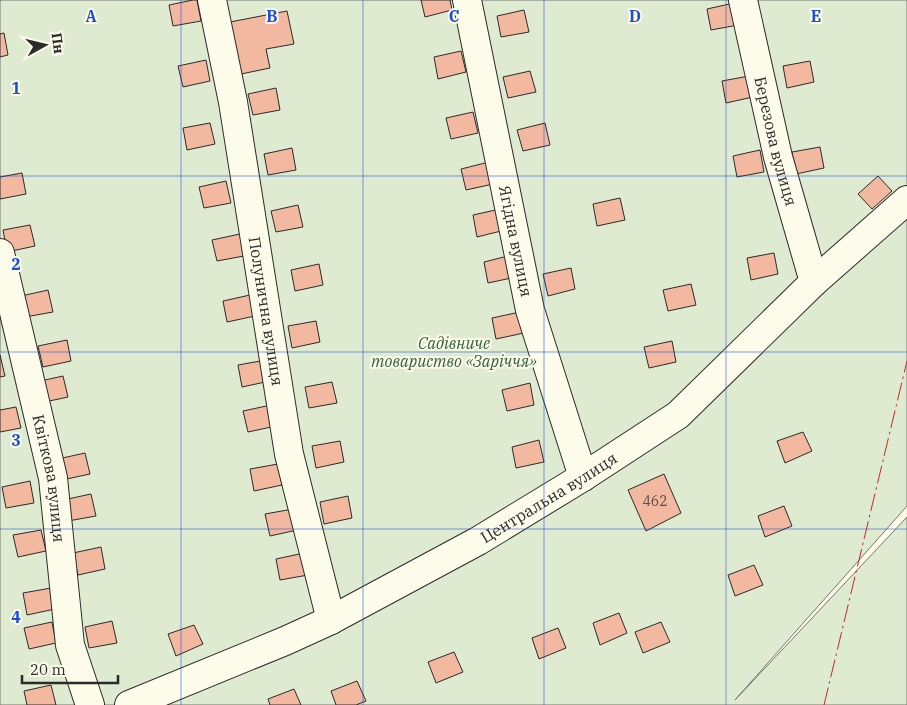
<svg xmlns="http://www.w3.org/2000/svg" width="907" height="705" viewBox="0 0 907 705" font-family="'IBM Plex Serif',serif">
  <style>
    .green { fill: #deebd1; stroke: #74746e }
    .building { fill: #f2b8a0; stroke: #2b2b2b }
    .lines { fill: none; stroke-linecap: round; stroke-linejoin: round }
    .minor-casing { stroke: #2b2b2b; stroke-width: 30 }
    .minor { stroke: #fdfbea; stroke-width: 28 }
    .power { stroke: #c62828; stroke-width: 1; stroke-dasharray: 18 4 2.5 4; stroke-linecap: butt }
    .grid { fill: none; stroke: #1d4ed8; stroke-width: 1; stroke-opacity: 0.55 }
    .labels { text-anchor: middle; stroke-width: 4; stroke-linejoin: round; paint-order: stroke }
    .number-label { font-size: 14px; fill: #5d4e48 }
    .street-label { font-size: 16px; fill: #2b2b2b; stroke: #fdfbea }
    .park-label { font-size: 16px; font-style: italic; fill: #34623c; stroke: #fdfbea }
    .grid-label { font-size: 16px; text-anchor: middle; font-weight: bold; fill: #1d4ed8; stroke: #fdfbea; stroke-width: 4; stroke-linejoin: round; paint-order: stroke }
  </style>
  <rect width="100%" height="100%" fill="#fdfbea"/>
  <path class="green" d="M0,0H907V506L735,700L907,517V705H0Z"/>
  <path class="building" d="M193,0H197L201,21L173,26L169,5Z
    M421,0H450L452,10L425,17Z
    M734,3L738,25L711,30L707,9Z
    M524,10L529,32L501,37L497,16Z
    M287,11L294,44L266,49L270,68L241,74L230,22Z
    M4,33L8,55L0,57V34Z
    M461,51L466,72L438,79L434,57Z
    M206,60L210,81L183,87L178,66Z
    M810,61L814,82L787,88L783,66Z
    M530,71L536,92L508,98L503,77Z
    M749,76L753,97L726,103L722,81Z
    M276,88L280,110L253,115L248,94Z
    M473,112L478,133L451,139L446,118Z
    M210,123L215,144L187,150L183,128Z
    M545,123L550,145L523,151L517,130Z
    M820,147L824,168L796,174L792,152Z
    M292,148L296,170L268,175L264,154Z
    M760,150L764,172L737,177L733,156Z
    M489,162L493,184L466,190L461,169Z
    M22,173L26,194L0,199V177Z
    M878,176L892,191L872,209L858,194Z
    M226,181L231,203L204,208L199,187Z
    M620,198L625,220L597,226L593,204Z
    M298,205L303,227L276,232L271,211Z
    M500,209L505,230L477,237L473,215Z
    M30,225L35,246L7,252L3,230Z
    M240,234L244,256L217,261L212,240Z
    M774,253L778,274L751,280L747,258Z
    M512,255L516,277L488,283L484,262Z
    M319,264L323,285L295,291L291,270Z
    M571,268L575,289L548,296L543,274Z
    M691,284L696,305L668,311L663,290Z
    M48,290L53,312L25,317L21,296Z
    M250,295L255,316L227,322L223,301Z
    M520,312L524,333L496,339L492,318Z
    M316,321L320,342L292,348L288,326Z
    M67,340L71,361L43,367L38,346Z
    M672,341L676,362L649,368L644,347Z
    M0,355L5,376L0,377Z
    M266,360L270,381L242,387L238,365Z
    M63,376L68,397L40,403L36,382Z
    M332,382L337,403L309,408L305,387Z
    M530,383L534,405L507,411L502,390Z
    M271,405L276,426L248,432L243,411Z
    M16,407L21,428L0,432V410Z
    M803,432L812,451L785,463L777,441Z
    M539,440L544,462L516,468L512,447Z
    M340,441L344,462L316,468L312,446Z
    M85,453L90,474L62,480L58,459Z
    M278,464L282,485L254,491L250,469Z
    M664,474L681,513L646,531L628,490Z
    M30,481L34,503L6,508L2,487Z
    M91,494L96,516L68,521L63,500Z
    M348,496L352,518L324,524L320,502Z
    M784,506L792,526L765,537L758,516Z
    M293,509L297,530L270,536L265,514Z
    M41,530L46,551L18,557L13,535Z
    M101,547L105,569L78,575L73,553Z
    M304,553L308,575L280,580L276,559Z
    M754,565L763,585L735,596L728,575Z
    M51,588L55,609L27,615L23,593Z
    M619,613L627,633L600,645L593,623Z
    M112,621L117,643L89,648L85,627Z
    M52,622L56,643L29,649L24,628Z
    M661,622L670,642L643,653L635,632Z
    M194,625L203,644L176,656L168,634Z
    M558,628L566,648L539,659L532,638Z
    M454,652L463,672L436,683L428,662Z
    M357,681L366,701L356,705H336L331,691Z
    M51,685L56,705H27L24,691Z
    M294,689L301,705H270L268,699Z"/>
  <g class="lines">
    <defs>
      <g id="minor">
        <path id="s1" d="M212,0L233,102L289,454L331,620"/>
        <path id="s2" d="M467,0L530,310L583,477"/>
        <path id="s3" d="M743,0L778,157L814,282"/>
        <path id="s4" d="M0,253L53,478L70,645L90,705"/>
        <path id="s5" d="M129,705L285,641L331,620L478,541L583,477L678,415L814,282L907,200"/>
      </g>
    </defs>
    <use href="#minor" class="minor-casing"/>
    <use href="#minor" class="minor"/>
    <path class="power" d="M824,705L907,361"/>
  </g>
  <path class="grid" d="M181,0V705M363,0V705M544,0V705M726,0V705M0,176H907M0,352H907M0,529H907"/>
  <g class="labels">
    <g class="number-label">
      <text x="655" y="506">462</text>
    </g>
    <g class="street-label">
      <text dy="6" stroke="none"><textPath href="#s3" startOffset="145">Березова вулиця</textPath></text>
      <text dy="6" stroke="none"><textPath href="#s2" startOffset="246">Ягідна вулиця</textPath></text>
      <text dy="6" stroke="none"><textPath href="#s1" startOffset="316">Полунична вулиця</textPath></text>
      <text dy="6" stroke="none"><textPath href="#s4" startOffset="231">Квіткова вулиця</textPath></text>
      <text dy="6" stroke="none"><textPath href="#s5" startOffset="469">Центральна вулиця</textPath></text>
    </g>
    <g class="park-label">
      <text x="454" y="349">Садівниче<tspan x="454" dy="18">товариство «Заріччя»</tspan></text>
    </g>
  </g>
  <g class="grid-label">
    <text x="91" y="22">A</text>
    <text x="272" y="22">B</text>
    <text x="454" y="22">C</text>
    <text x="635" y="22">D</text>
    <text x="816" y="22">E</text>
    <text x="16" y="94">1</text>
    <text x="16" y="270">2</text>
    <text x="16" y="446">3</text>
    <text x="16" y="623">4</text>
  </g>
  <g transform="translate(45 45) rotate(82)" stroke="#fdfbea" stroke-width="4" paint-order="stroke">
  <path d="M0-4L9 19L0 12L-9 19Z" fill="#2b2b2b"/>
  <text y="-8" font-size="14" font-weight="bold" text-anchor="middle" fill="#2b2b2b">Пн</text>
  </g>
  <path d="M22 675v8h96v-8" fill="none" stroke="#2b2b2b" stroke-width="2.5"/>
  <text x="30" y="675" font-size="15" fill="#2b2b2b" stroke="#fdfbea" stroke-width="4" paint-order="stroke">20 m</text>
</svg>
